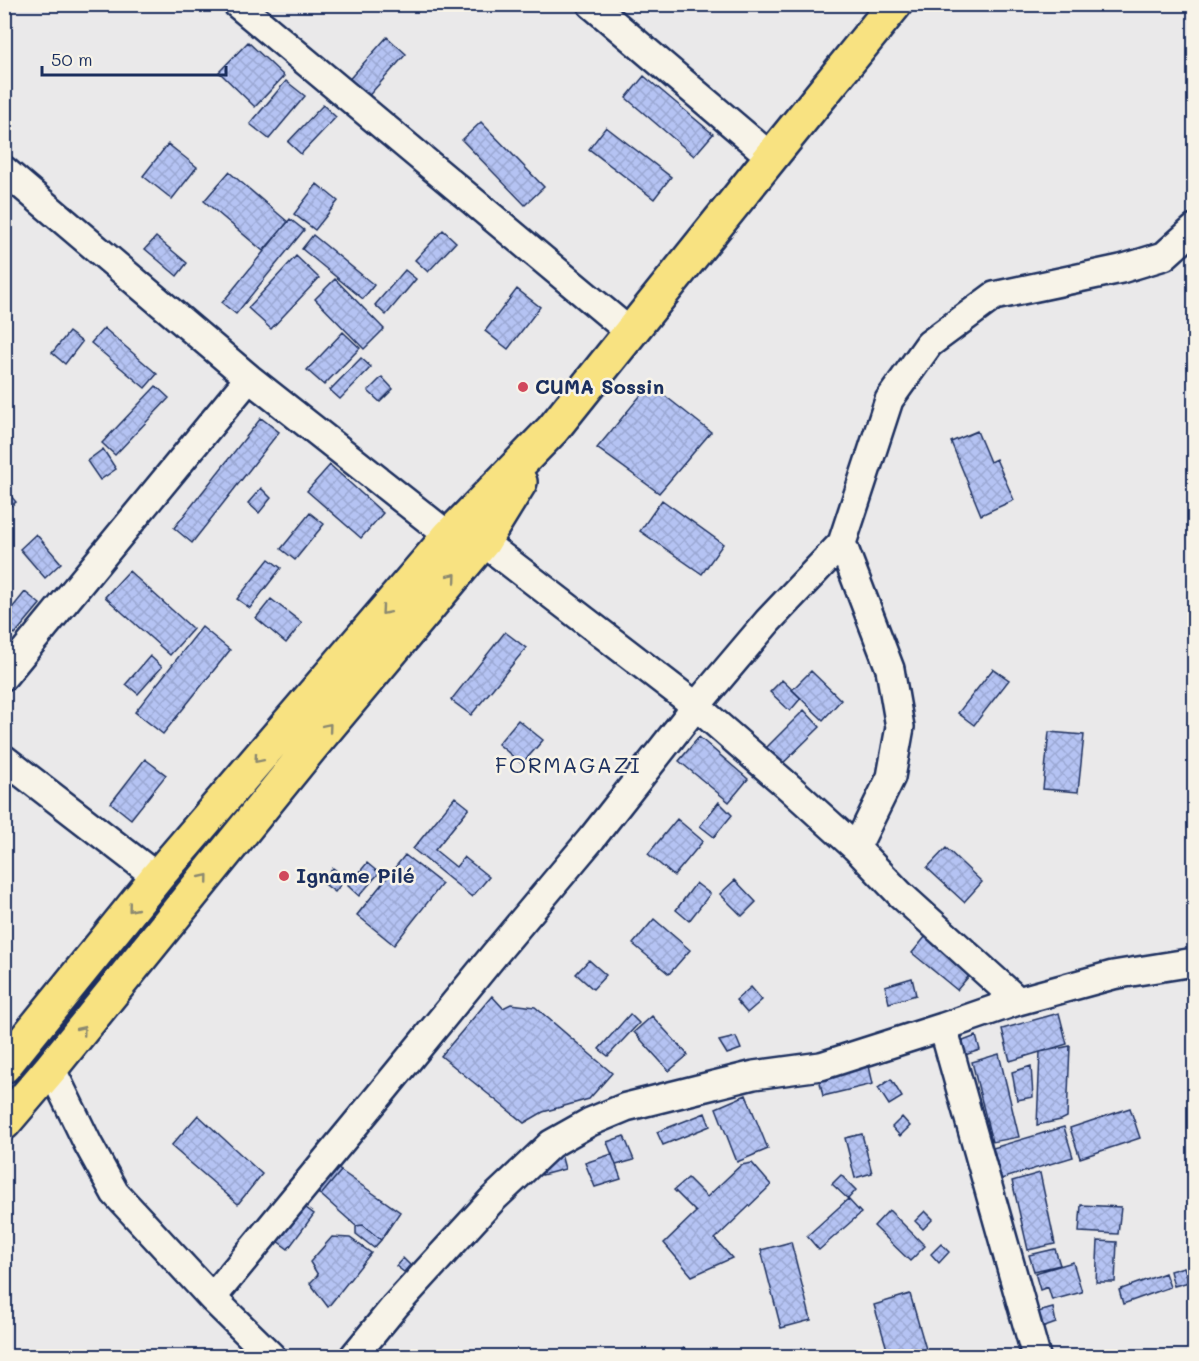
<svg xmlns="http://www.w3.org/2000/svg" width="1199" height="1361" viewBox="0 0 1199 1361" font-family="Mali,sans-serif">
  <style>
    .building { fill: url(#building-cross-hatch); stroke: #1b2f5e; stroke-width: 1.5 }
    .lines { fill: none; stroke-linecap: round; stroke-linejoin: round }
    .minor-casing { stroke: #1b2f5e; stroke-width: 32 }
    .major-casing { stroke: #1b2f5e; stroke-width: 38 }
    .minor { stroke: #f7f3e8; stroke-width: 27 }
    .major { stroke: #f8e281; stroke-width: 33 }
    .oneway { stroke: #8a8870 }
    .poi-dot { fill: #d1495b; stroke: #f7f3e8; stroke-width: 2 }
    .labels { text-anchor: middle; stroke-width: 5; stroke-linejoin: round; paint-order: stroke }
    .poi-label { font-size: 20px; font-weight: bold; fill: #1b2f5e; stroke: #f7f3e8; text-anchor: start }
    .quarter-label { font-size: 22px; letter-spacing: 1.5px; fill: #1b2f5e; stroke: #f7f3e8 }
  </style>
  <defs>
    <pattern id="building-cross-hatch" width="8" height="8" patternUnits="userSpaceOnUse" patternTransform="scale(1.5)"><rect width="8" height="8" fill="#b5c3f3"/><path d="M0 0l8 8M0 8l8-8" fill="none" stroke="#9ba8d3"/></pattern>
  </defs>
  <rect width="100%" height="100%" fill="#eae9ea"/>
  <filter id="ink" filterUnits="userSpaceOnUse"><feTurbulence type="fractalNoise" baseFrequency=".0167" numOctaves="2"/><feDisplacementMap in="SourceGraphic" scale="12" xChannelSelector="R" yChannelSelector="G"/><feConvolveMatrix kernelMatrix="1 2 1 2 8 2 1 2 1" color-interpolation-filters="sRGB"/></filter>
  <g filter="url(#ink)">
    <path class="building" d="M387,37L406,54L364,101L345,84Z
      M248,42L284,76L255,107L219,72Z
      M644,76L713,134L694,156L626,98Z
      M286,81L305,96L269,139L250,124Z
      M323,105L336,117L301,154L288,142Z
      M481,122L544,187L525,205L462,140Z
      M606,127L671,177L654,199L589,149Z
      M168,144L197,167L172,199L143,176Z
      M229,172L288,222L263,251L204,201Z
      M317,184L338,201L315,230L294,214Z
      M290,219L304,230L236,314L222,303Z
      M443,230L456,242L428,272L415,260Z
      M313,235L374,285L363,299L302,249Z
      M156,237L187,263L177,276L145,249Z
      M296,256L319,278L271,329L248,308Z
      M405,270L416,279L386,315L375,305Z
      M335,279L384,329L364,349L315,299Z
      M517,289L540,307L508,349L485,331Z
      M104,328L157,374L145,388L91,343Z
      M69,332L82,342L65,364L52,353Z
      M343,332L360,348L324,385L307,370Z
      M361,358L371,367L340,399L330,390Z
      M382,377L393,389L380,402L368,391Z
      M650,384L711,432L659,493L597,448Z
      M156,386L169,398L115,455L102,443Z
      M261,418L279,432L192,543L174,528Z
      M977,431L990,462L996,459L1014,500L981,515L951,442Z
      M103,449L116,469L100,480L87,461Z
      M330,465L383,513L361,538L307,491Z
      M4,488L16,502L9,507L4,501Z
      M261,488L271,498L259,513L248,503Z
      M662,500L723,544L702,574L640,531Z
      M310,513L324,524L295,560L281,549Z
      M36,534L61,563L45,578L20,549Z
      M269,559L281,568L250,608L237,599Z
      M129,571L193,629L170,655L105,597Z
      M25,592L40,604L15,634L4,625V618Z
      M271,599L302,623L286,643L256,618Z
      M202,627L230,650L163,734L135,712Z
      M505,632L526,648L471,715L451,700Z
      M150,656L162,667L138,694L126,684Z
      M993,669L1009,680L974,725L958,713Z
      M811,671L841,700L823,720L792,690Z
      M782,680L801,698L790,711L770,692Z
      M804,710L820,727L776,770L760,754Z
      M518,720L543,740L522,764L498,744Z
      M1049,732L1084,735L1078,792L1043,789Z
      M699,737L748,779L729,802L679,761Z
      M145,759L166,775L131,819L111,803Z
      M455,797L469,808L435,850L456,867L464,857L489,877L472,897L413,849Z
      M719,802L732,815L714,837L700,826Z
      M677,819L703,841L674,876L648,854Z
      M946,848L982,882L964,902L927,868Z
      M405,855L442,884L394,945L357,915Z
      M367,863L379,873L359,896L348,886Z
      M333,868L346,878L335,892L322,882Z
      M735,880L756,902L742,916L720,894Z
      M696,883L710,894L689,921L676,910Z
      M654,919L690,950L669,974L633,944Z
      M930,931L975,969L957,990L912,953Z
      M589,960L606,975L593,989L576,974Z
      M912,978L916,995L889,1003L885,986Z
      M751,987L762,1000L747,1013L736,1000Z
      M492,996L503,1008L511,1004L535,1007L612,1073L589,1099L543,1112L524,1123L441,1056Z
      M1059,1013L1067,1044L1010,1061L1002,1029Z
      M630,1014L639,1023L608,1056L599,1049Z
      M652,1016L688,1055L669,1071L634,1032Z
      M976,1036L980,1050L965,1055L963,1041Z
      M736,1037L741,1049L727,1054L719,1041Z
      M1070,1046L1067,1117L1061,1120L1037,1125L1040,1052Z
      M999,1054L1019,1137L992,1142L972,1062Z
      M869,1066L873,1084L823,1096L819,1078Z
      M1031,1066L1033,1097L1017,1100L1012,1072Z
      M891,1079L902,1097L889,1105L878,1088Z
      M746,1095L768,1149L737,1162L716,1108Z
      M1130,1108L1140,1138L1080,1158L1070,1128Z
      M705,1113L710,1126L663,1145L657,1132Z
      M198,1115L262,1174L238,1204L171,1146Z
      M902,1117L910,1126L900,1136L892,1127Z
      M1064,1127L1073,1157L1001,1179L993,1148Z
      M862,1134L872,1173L855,1178L845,1138Z
      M624,1136L634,1160L616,1165L607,1142Z
      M561,1154L565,1169L542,1175L538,1161Z
      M612,1154L621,1179L595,1187L585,1163Z
      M327,1161L341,1171L321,1195L308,1188Z
      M752,1163L771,1185L715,1239L732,1258L692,1276L664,1243L696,1212L674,1190L688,1178L707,1197L741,1165Z
      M341,1171L400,1212L381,1240L363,1225L356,1226L321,1195Z
      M1040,1173L1055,1244L1028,1250L1012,1181Z
      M841,1175L856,1190L848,1199L832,1184Z
      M848,1199L861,1213L819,1250L807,1236Z
      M295,1200L314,1214L288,1249L269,1235Z
      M1081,1205L1121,1207L1118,1234L1079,1232Z
      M889,1210L925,1246L910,1261L874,1226Z
      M925,1211L933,1219L923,1229L915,1221Z
      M363,1225L381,1240L374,1248L356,1234V1226Z
      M332,1237L350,1238L371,1253L328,1307L310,1283L318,1275L310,1262Z
      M1098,1241L1117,1242L1115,1282H1096Z
      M791,1242L811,1320L781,1328L761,1250Z
      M941,1244L949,1252L939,1263L931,1254Z
      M1055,1249L1060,1265L1034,1271L1029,1255Z
      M403,1258L410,1265L404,1272L396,1266Z
      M1073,1262L1082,1292L1052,1300L1048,1287L1040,1290L1035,1273Z
      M1184,1267L1189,1282L1174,1286L1170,1271Z
      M1165,1273L1170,1287L1123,1304L1119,1290Z
      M910,1294L928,1356H889L874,1305Z
      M1053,1308L1056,1323L1042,1328L1038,1312Z
      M684,1348L692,1356H675Z"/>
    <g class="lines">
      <defs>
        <path id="minor" d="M237,4L631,333
          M591,4L771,157
          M4,170L249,378L449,536
          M483,542L696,706L790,788L856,848L900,894L1018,1001
          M842,543L890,669L900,727L891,777L856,848
          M4,676L249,378
          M4,759L157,877
          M943,1027L1036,1356
          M51,1068L88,1144L115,1193L212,1298L271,1356
          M212,1298L378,1097L494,955L592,838L696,706L768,621L842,543L889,400L929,344L994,296L1121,269L1164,256L1194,229
          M354,1356L395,1306L492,1200L551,1144L590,1122L626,1107L754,1075L821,1066L943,1027L1018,1001L1113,975L1194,962"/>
        <path id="major" d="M4,1066L157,877L449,536L553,429L771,157L895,4
          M4,1123L51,1068L311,747L483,542L520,482"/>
      </defs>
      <use href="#minor" class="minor-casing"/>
      <use href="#major" class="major-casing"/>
      <use href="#minor" class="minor"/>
      <use href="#major" class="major"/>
    </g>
    <defs><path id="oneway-chevron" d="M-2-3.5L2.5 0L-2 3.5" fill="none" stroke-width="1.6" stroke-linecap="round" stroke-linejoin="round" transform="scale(1.5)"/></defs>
    <g class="oneway">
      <use href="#oneway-chevron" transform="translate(453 577) rotate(-50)"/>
      <use href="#oneway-chevron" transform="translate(385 611) rotate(131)"/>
      <use href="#oneway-chevron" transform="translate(328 727) rotate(-50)"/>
      <use href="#oneway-chevron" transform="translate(258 759) rotate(131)"/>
      <use href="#oneway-chevron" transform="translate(205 878) rotate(-51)"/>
      <use href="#oneway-chevron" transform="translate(132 908) rotate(129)"/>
      <use href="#oneway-chevron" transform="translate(82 1030) rotate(-51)"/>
    </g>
  </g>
  <g class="poi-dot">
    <circle cx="523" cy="387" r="6"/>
    <circle cx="284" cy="876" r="6"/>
  </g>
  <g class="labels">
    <g class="poi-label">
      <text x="535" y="394">CUMA Sossin</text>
      <text x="296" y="883">Igname Pilé</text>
    </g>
    <g class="quarter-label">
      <text x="568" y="773">FORMAGAZI</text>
    </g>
  </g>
  <rect width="1199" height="1361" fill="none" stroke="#f7f3e8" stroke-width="24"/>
  <rect x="12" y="12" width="1175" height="1337" fill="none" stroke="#1b2f5e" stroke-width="2" filter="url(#ink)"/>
  <path d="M42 66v9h184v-9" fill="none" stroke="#1b2f5e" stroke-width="3"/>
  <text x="51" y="66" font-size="18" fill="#1b2f5e" stroke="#f7f3e8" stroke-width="4.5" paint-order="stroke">50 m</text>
</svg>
